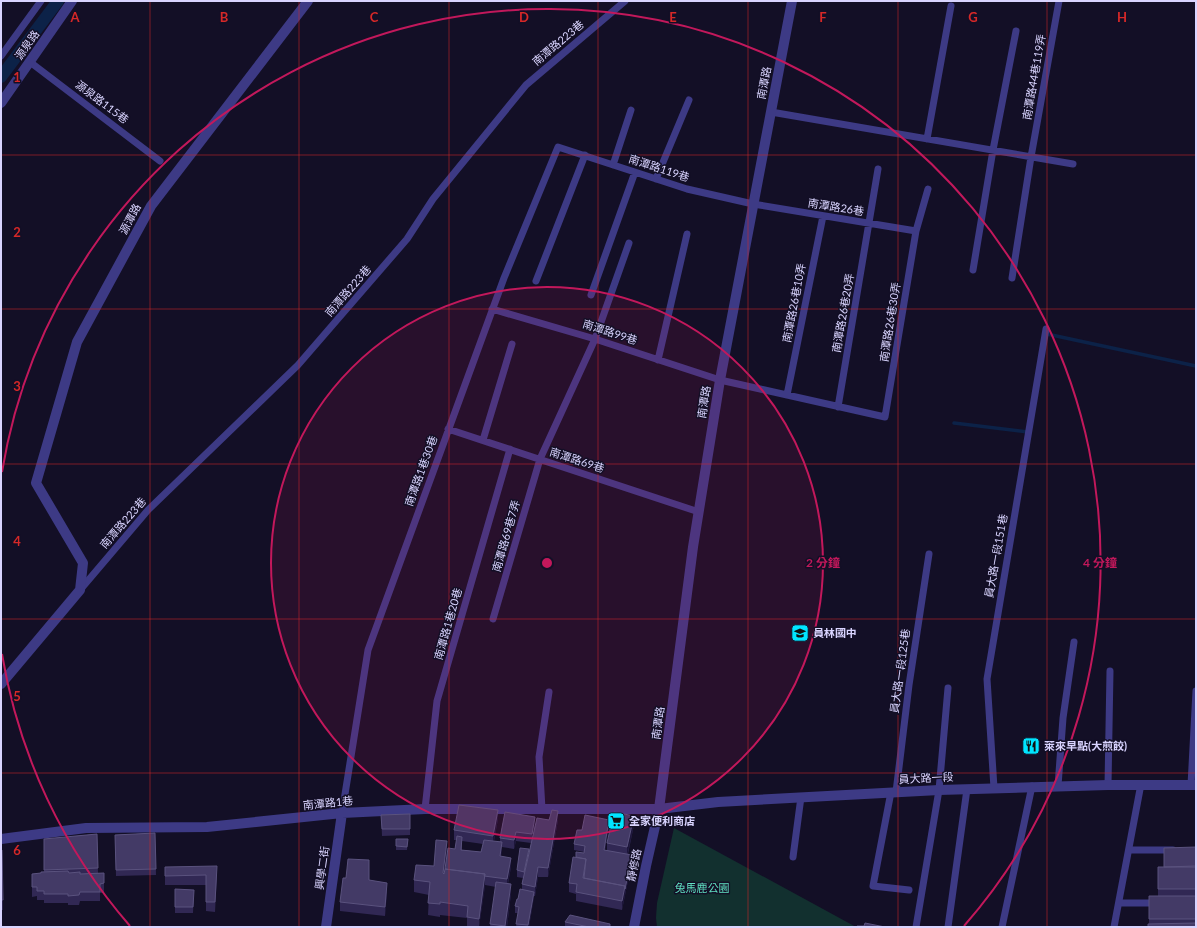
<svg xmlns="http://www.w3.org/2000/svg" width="1197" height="928" viewBox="0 0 1197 928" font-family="Lato,'Noto Sans TC',sans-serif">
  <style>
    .green { fill: #12302f }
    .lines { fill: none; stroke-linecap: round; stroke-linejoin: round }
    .stream { stroke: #0c2248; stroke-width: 3.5 }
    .canal { stroke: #0c2248; stroke-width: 12 }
    .service { stroke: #3d3a85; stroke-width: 7 }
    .minor { stroke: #3d3a85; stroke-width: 10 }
    .tertiary { stroke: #3d3a85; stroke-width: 10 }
    .wall { fill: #312854; fill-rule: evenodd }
    .shaded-wall { fill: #1d163a }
    .building { fill: #433a66; stroke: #5a527e }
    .grid { fill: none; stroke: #d62828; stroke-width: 1; stroke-opacity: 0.55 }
    .ring { fill: none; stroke: #c2185b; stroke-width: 2 }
    .labels { text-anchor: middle; stroke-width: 3; stroke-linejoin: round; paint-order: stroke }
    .street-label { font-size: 11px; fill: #d9d4ff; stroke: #130f26 }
    .poi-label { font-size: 11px; font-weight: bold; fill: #d9d4ff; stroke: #130f26; text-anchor: start }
    .park-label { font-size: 11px; fill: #5fe0c0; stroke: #130f26 }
    .grid-label { font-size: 13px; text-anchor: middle; font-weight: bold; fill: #d62828; stroke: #130f26; stroke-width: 3; stroke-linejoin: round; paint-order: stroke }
    .centre { fill: #c2185b; stroke: #130f26; stroke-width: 2 }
    .ring-label { font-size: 12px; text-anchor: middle; font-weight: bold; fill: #c2185b; stroke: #130f26; stroke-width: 3; stroke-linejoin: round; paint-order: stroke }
  </style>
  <rect width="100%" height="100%" fill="#130f26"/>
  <path class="green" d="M674,828L856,927H657L656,918L657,903Z"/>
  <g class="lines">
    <path class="stream" d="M1046,337L1047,334L1196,366
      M954,423L1028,432"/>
    <path class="canal" d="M1,77L58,1"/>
    <path class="service" d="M1,56L41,1
      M30,62L160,161
      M771,112L1073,164
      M927,139L951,6
      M613,165L631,110
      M656,179L689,100
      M973,270L993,150L1016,31
      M1012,278L1031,157L1059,1
      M536,281L585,155
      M591,295L635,172
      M492,309L595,339L720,380L885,417L916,231L928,189
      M658,360L687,234
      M787,395L823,216
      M838,407L878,169
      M448,429L699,512
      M483,440L512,344
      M80,590L148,510L298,365L407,239L433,199L526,85L625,1
      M493,619L540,459L595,339L629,243
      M1108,785L1110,671
      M1191,785L1196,691
      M1058,786L1063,718L1074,642
      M994,788L987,679L1046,329
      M891,792L873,886L909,890
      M896,792L909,685L929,554
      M425,809L437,701L510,449
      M542,809L539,757L549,692
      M342,813L368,650L504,278L558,147L687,189L753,204L916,231
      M1129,850H1173
      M793,857L801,797
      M1119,903H1156
      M916,927L939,790L948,688
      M948,927L967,789
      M1002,927L1032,786
      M1114,927L1141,784"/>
    <path class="minor" d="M1,684L80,590L83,563L36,483L77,342L151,206L308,1
      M1,839L86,828L207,827L342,813L425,809H659
      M326,927L342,813"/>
    <path class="tertiary" d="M1,103L72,1
      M659,809L718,802L939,790L1108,785H1196
      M634,927L646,866L659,809L693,547L720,380L792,1"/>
  </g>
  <path class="wall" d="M505,812L535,825L549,820H558L548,877H538L535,896H534L529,927H516L518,913H515V906L522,889V884L523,878L517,877V870L529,852L531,843L516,841L514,849L502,847L501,856L511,867L508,884L511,894L507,927H490L496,887L485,885L479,927H467V918L440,915V917L428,915L429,895L414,892V880L434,866L447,853L444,874L445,869L455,849L457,840H454V830L498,819L494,841L500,842V838ZM462,841L483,844L481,852L462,850Z
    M410,814V835L382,836L381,815Z
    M634,825L628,854L632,861L622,910L576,901V894L569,892V883L576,857L584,853V852L574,850V844L582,830L609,826L605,850H607V843Z
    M155,833L156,875L116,876L115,835Z
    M97,834L98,873H104V893H100V901H80L79,905H68V903H44V900H37V896L32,897V874L41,873L44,872V839Z
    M396,839H408L407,850H396Z
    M1196,847V896H1158V867H1164Z
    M1,850H2L3,910H1Z
    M165,867L217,875L215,912L206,911V885H165Z
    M369,880L387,892L385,916L340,911V902Z
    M175,889L194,890L193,913H175Z
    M1149,896H1196V927L1149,924Z
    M565,922L610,927H565Z"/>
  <path class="shaded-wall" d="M498,810V819L493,846V836Z
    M558,811V820L548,877V868Z
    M634,816V825L627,856V847Z
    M535,817V826L532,843V834Z
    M609,820V826L604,856V850Z
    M516,832V841L514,849V840Z
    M447,841V853L443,886V873Z
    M502,842V851L500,866V856Z
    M632,855V861L622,910V901Z
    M511,858V867L507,888V879Z
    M538,867V877L535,896V887Z
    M485,874V887L479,927V919Z
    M387,883V892L385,916V907Z
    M511,884V894L507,927H505Z
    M534,892V898L529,927H528Z"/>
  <path class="building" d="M459,805L498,810L493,836L454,830Z
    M552,810L558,811L548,868L538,867L535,887L522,884L537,818L549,820Z
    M505,812L535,817L532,834L516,832L514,840L500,838Z
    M614,812L634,816L627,847L607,843Z
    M410,814V829H382L381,815Z
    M585,815L609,820L604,850L632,855L625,889V886L584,878L586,859L576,857V852L584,853L585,846L574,844L577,830H582Z
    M155,833L156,869L116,870L115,835Z
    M97,834L98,868L44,870V839Z
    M457,836L462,837L461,850L481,852L484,840L502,842L500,856L511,858L507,879L484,876L485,874L445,869L448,848L455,849Z
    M396,839H408L407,847L396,846Z
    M436,840L447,841L443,873L444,874L445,869L485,874L479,919L467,917L468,906L440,902V904L428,903L430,882L414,880L416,865L434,866Z
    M1196,847V866L1164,867V848Z
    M520,848L529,849L524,872L517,870Z
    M1,850H2L3,900H1Z
    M573,857L586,859L583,878L625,886L622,901L576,892L577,884L569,883Z
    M348,859L369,860V880L387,883L385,907L340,902L343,878H346Z
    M217,866L215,902H206V875L165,876V867Z
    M1158,867H1196V889H1158Z
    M68,871L69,873L80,872V874L104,873V883L100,884V892H80L79,895L68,896V894H44V891H37V887H32V874L41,873V872Z
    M496,882L511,884L505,926L490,924Z
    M175,889L194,890L193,907H175Z
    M520,889L534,892L528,925L516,924L519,907L515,906L517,899H518Z
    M1149,896H1196V919H1149Z
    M570,915L610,924V927H589L565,922Z
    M865,923L885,927H856L857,926H864Z
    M1196,923V927H1148V924Z"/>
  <path class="grid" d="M150,1V927M299,1V927M449,1V927M598,1V927M748,1V927M898,1V927M1047,1V927M1,155H1196M1,309H1196M1,464H1196M1,619H1196M1,773H1196"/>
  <circle cx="547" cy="563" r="276" fill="#c2185b" fill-opacity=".12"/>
  <g class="ring">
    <circle cx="547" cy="563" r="276"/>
    <path d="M130 926A553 553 0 0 1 2 654M2 472A553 553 0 1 1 964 926"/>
  </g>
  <defs>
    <symbol id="school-square" viewBox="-11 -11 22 22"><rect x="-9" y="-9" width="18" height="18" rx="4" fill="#00e5ff" stroke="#130f26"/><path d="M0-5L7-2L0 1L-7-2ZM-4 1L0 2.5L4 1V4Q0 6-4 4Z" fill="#111"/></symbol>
    <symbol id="restaurant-square" viewBox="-11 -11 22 22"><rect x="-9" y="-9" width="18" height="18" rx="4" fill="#00e5ff" stroke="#130f26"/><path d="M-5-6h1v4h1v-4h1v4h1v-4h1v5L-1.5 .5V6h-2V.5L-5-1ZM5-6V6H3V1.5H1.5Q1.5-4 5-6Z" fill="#111"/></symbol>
    <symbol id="supermarket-square" viewBox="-11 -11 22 22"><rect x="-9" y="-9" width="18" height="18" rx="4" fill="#00e5ff" stroke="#130f26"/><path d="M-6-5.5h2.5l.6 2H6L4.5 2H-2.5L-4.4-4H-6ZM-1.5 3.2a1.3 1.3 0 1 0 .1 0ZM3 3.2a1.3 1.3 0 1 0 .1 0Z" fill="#111"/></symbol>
  </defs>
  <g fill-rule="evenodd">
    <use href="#school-square" x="790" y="623" width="20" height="20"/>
    <use href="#restaurant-square" x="1021" y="736" width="20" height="20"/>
    <use href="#supermarket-square" x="606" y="811" width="20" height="20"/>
  </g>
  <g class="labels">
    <g class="street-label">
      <text transform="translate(558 43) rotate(-40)" y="4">南潭路223巷</text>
      <text transform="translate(27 45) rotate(-55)" y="4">源泉路</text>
      <text transform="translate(1034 77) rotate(-80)" y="4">南潭路44巷119弄</text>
      <text transform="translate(764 83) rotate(-79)" y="4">南潭路</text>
      <text transform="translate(102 102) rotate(37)" y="4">源泉路115巷</text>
      <text transform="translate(659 168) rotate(18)" y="4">南潭路119巷</text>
      <text transform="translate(836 207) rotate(9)" y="4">南潭路26巷</text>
      <text transform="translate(130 219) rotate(-62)" y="4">源潭路</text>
      <text transform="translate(348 291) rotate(-49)" y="4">南潭路223巷</text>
      <text transform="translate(794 303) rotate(-79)" y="4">南潭路26巷10弄</text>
      <text transform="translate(843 313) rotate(-80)" y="4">南潭路26巷20弄</text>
      <text transform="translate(890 322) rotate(-81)" y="4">南潭路26巷30弄</text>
      <text transform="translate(610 332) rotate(18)" y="4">南潭路99巷</text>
      <text transform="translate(704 402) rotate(-81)" y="4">南潭路</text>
      <text transform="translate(577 460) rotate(18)" y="4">南潭路69巷</text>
      <text transform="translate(421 471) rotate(-70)" y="4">南潭路1巷30巷</text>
      <text transform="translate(123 523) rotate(-49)" y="4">南潭路223巷</text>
      <text transform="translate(506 536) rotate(-74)" y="4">南潭路69巷7弄</text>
      <text transform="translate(996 556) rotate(-80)" y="4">員大路一段151巷</text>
      <text transform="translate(448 624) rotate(-74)" y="4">南潭路1巷20巷</text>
      <text transform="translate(900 671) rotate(-82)" y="4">員大路一段125巷</text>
      <text transform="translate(658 723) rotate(-82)" y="4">南潭路</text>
      <text transform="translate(926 778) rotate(-3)" y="4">員大路一段</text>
      <text transform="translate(328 803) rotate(-6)" y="4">南潭路1巷</text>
      <text transform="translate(634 865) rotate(-78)" y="4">靜修路</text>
      <text transform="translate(322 868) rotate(-82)" y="4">興學二街</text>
    </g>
    <g class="poi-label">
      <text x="813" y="637">員林國中</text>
      <text x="1044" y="750">萊來早點(大煎餃)</text>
      <text x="629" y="825">全家便利商店</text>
    </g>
    <g class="park-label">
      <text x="702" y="892">兔馬鹿公園</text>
    </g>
  </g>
  <g class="grid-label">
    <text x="75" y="22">A</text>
    <text x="224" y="22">B</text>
    <text x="374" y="22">C</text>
    <text x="524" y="22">D</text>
    <text x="673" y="22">E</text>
    <text x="823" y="22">F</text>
    <text x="973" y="22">G</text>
    <text x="1122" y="22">H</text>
    <text x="17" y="82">1</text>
    <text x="17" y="237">2</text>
    <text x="17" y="391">3</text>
    <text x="17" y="546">4</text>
    <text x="17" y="701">5</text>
    <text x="17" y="855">6</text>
  </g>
  <circle cx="547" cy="563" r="6" class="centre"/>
  <g class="ring-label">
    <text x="823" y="567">2 分鐘</text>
    <text x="1100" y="567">4 分鐘</text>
  </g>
  <rect width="1197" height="928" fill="none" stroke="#d9d4ff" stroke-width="4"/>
</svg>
